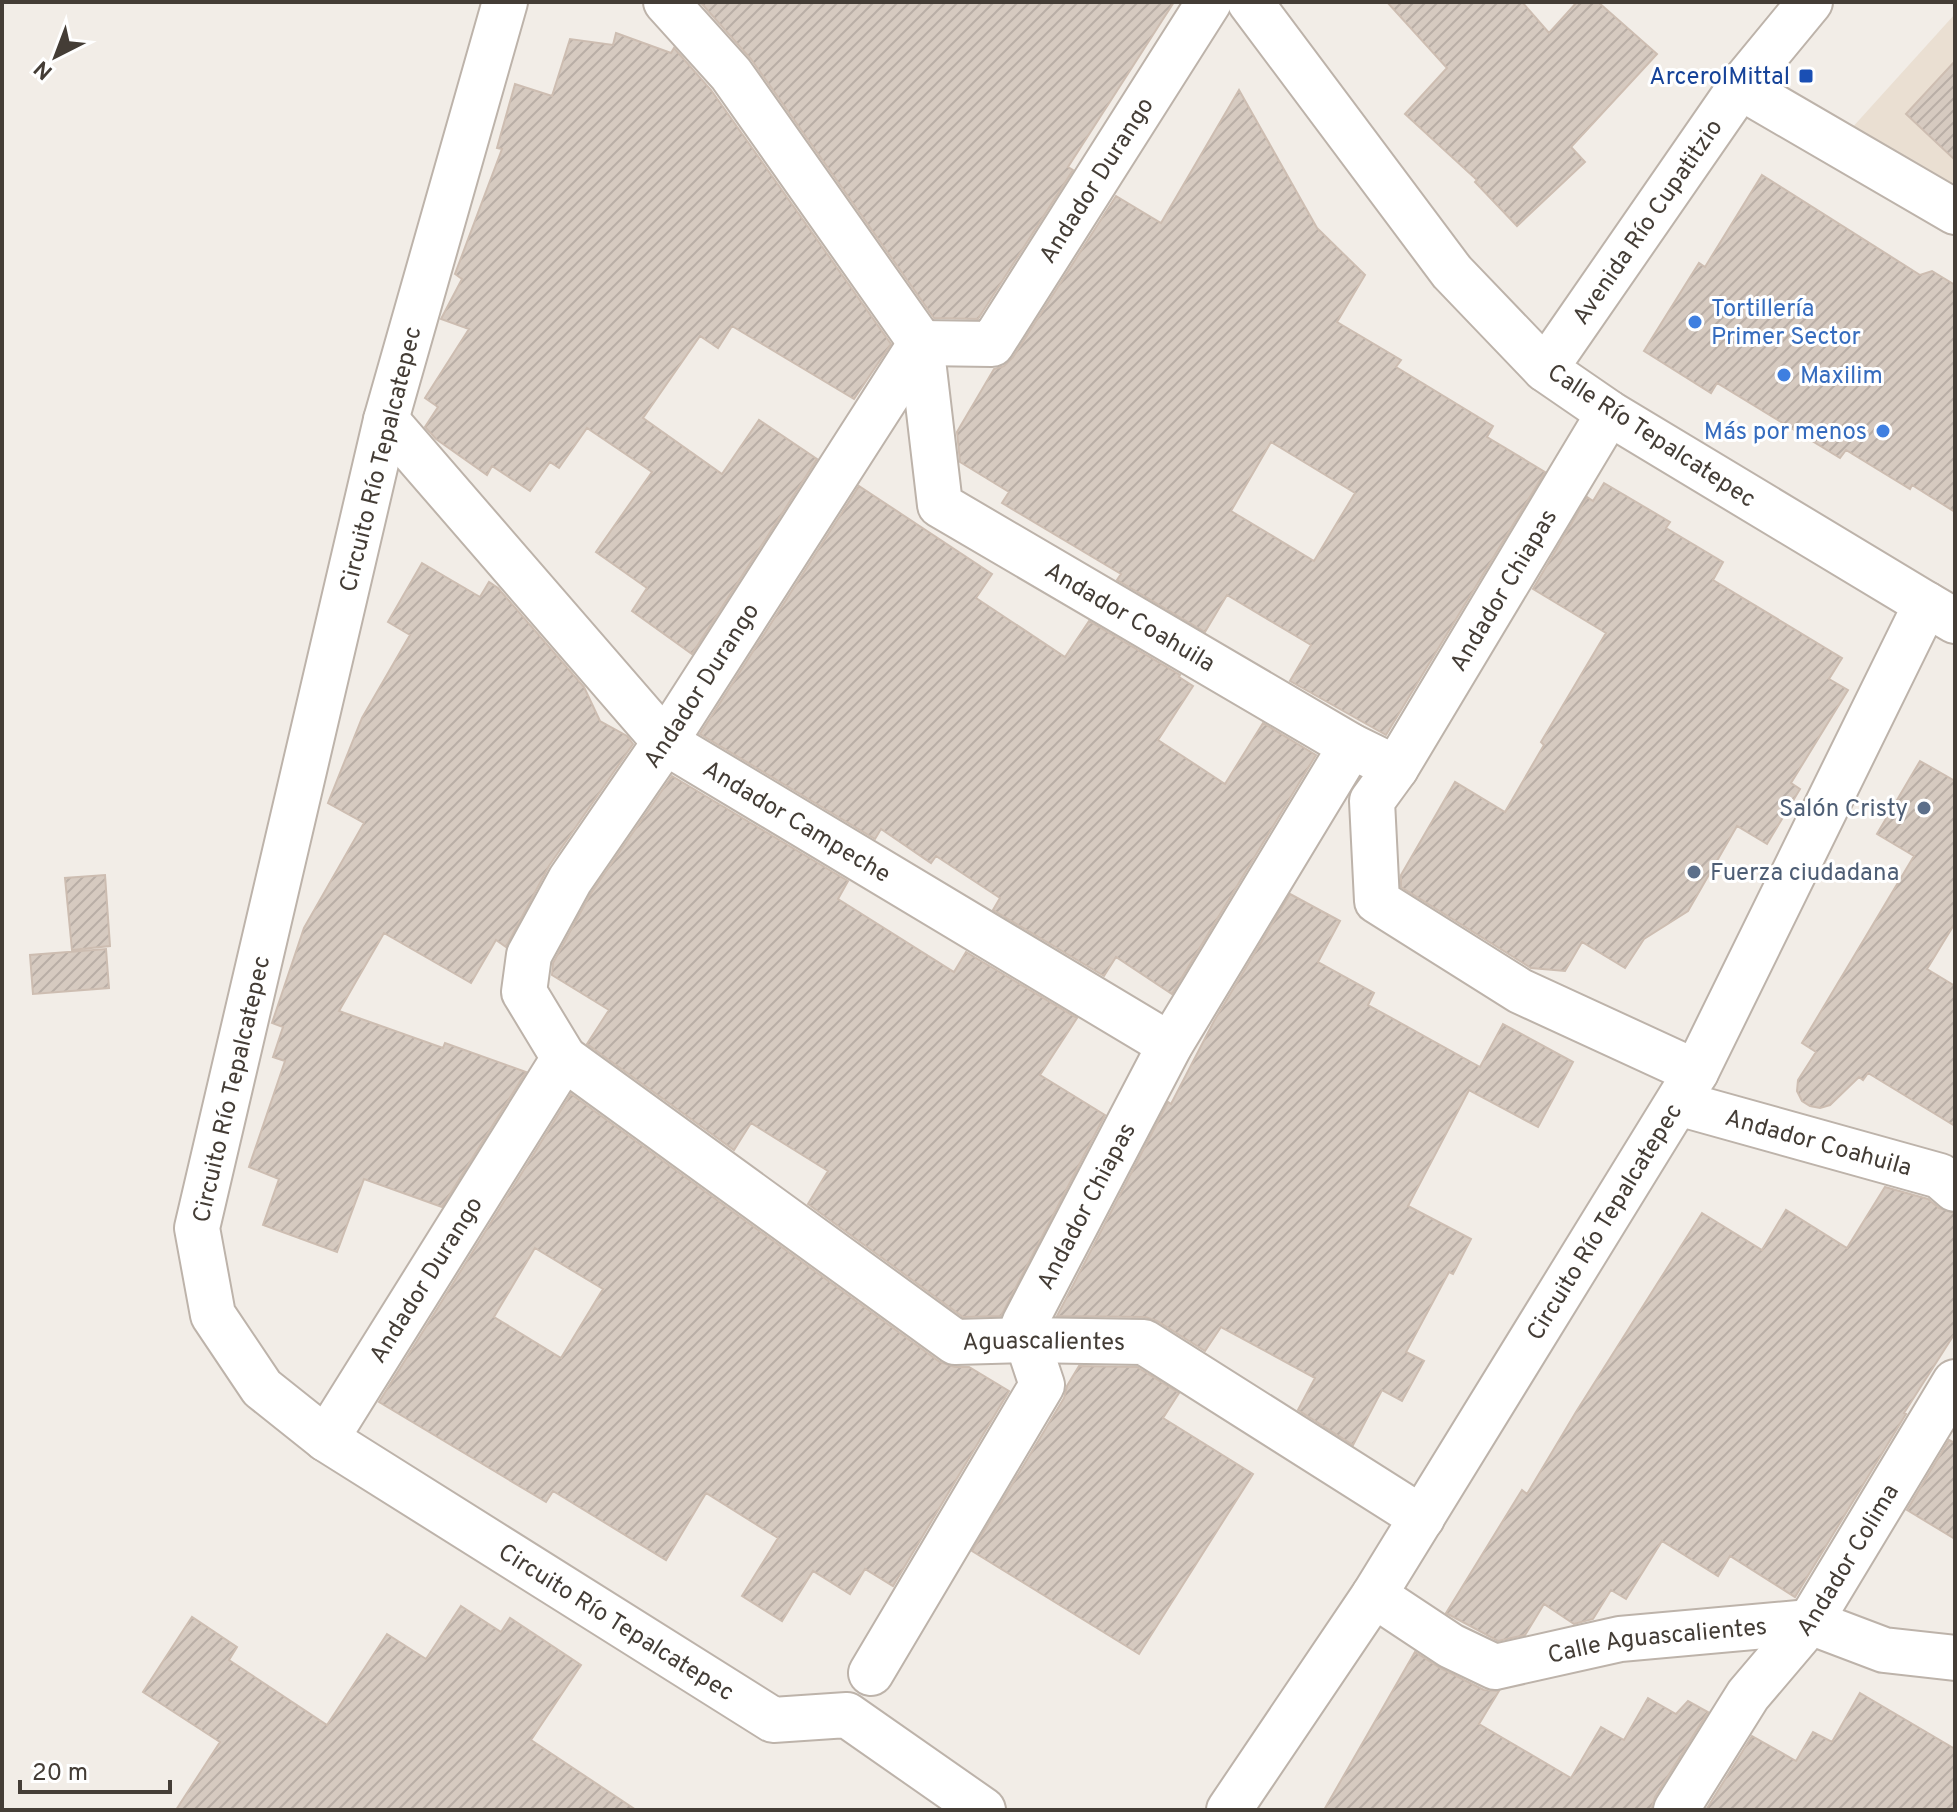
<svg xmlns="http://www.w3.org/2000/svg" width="1957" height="1812" viewBox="0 0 1957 1812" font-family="Overpass,sans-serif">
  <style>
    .education { fill: #eadfd2 }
    .building { fill: url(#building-hatch); stroke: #cdbdb1; stroke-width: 2; fill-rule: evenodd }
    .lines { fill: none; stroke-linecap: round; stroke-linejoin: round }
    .minor-casing { stroke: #bdb3aa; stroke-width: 48 }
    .tertiary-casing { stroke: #bdb3aa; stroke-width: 48 }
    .minor { stroke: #fff; stroke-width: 44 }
    .tertiary { stroke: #fff; stroke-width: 44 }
    .transit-dot { fill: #1a4fb4; stroke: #fff; stroke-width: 3 }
    .shop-dot { fill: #3f7fe0; stroke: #fff; stroke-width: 3 }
    .service-dot { fill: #5c6f8a; stroke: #fff; stroke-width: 3 }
    .labels { text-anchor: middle; stroke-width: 6; stroke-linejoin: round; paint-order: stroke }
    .transit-label { font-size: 24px; fill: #164399; stroke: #fff; text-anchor: end }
    .street-label { font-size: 24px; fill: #443d36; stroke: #fff }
    .shop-label { font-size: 24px; fill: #366cbe; stroke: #fff; text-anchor: start }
    .service-label { font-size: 24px; fill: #4e5e75; stroke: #fff; text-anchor: end }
  </style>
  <defs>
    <pattern id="building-hatch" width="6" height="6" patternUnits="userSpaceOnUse" patternTransform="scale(2)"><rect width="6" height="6" fill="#d6cac0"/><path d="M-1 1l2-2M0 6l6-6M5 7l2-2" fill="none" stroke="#b9aea6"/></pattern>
  </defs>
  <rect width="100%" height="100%" fill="#f2ede7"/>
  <path class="education" d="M1955,14V189L1851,129Z"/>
  <path class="building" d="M703,2H1174L1068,167L1073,170L978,319L934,318L751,59L702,4Z
    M1387,2H1522L1549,33L1577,2H1598L1657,54L1571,147L1585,162L1517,226L1475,182L1477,180L1405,114L1447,68Z
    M616,33L671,53L674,48L711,90L891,344L854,399L732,326L718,348L700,336L643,418L722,474L759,420L817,459L692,654L632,611L647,588L596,552L652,472L587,428L559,468L550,462L530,491L492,466L487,475L436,439L425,427L438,407L425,398L469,329L441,319L462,279L455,274L502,149L497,148L515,84L552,96L570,39L613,45Z
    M1955,61V160L1906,114Z
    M1239,90L1317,228L1365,275L1337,322L1401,360L1396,367L1493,426L1487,437L1545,472L1386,735L1290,681L1311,645L1227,595L1205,632L1117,580L1121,574L1002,503L1009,492L960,462L957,432L994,369L1004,366L1013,357L1116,196L1161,223ZM1271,442L1355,493L1314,561L1231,511Z
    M1762,175L1920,275L1932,271L1955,285V512L1912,485L1910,489L1846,450L1840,458L1717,383L1711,393L1644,351L1699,263L1705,267Z
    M1604,483L1670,522L1666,528L1723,562L1713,580L1842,658L1829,679L1848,690L1791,783L1800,789L1767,844L1737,826L1688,911L1644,939L1625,968L1582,942L1565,971L1531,968L1401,887V875L1455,782L1505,812L1544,745L1541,742L1606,633L1533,589L1587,497L1593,501Z
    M859,486L992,574L976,598L1065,657L1089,621L1180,675L1179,677L1193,686L1158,740L1225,784L1263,723L1316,755L1172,994L1116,957L1104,976L993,910L1000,898L936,856L931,863L881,829L875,839L700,734Z
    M422,563L480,597L489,582L498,588L584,687L600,721L627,736L633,744L549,866L506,947L496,940L471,983L384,933L339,1011L443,1048L445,1043L526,1072L442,1207L364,1179L337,1252L263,1225L279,1179L249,1167L285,1061L273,1057L283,1027L272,1023L304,928L364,823L328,803L362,718L410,635L388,622Z
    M1920,761L1955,781V923L1927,969L1955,986V1126L1868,1073L1863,1080L1859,1077L1830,1105L1820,1108L1810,1106L1802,1101L1797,1091L1798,1080L1816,1052L1802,1043L1914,856L1877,834Z
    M672,776L848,881L838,899L954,972L966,952L1077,1018L1040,1075L1105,1115L1001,1316L963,1317L808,1204L828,1171L751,1123L734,1150L587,1044L609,1010L552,975L553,963L591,893Z
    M105,875L110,946L72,950L65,878Z
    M1290,894L1340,921L1318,962L1374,993L1368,1005L1480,1067L1503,1024L1573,1062L1538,1127L1469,1090L1408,1206L1471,1239L1453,1274L1449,1272L1406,1352L1424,1361L1402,1401L1382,1390L1353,1445L1298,1410L1315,1378L1221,1327L1205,1351L1157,1321L1145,1317L1057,1316L1168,1102L1171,1104L1214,1021Z
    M106,949L109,988L33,994L30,955Z
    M571,1094L940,1362L955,1367H969L1009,1391L893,1586L865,1569L850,1594L813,1571L782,1621L742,1596L778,1538L706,1493L666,1560L553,1491L546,1502L379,1402ZM535,1248L603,1289L561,1358L494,1317Z
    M1885,1187L1928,1199L1939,1208L1955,1213V1333L1904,1413L1906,1414L1795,1597L1730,1556L1718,1576L1662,1541L1626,1599L1611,1590L1593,1619L1574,1624L1544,1604L1525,1635L1498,1641L1446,1613L1522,1490L1527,1494L1576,1412L1702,1213L1762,1250L1786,1210L1847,1248Z
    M1079,1366L1137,1367L1179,1393L1163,1418L1253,1474L1139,1654L972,1551L1064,1398L1067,1386Z
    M1949,1440L1955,1443V1539L1907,1510Z
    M461,1606L501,1632L510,1618L581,1665L531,1740L636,1810H176L220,1742L143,1692L192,1617L237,1647L229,1660L327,1725L387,1634L426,1659Z
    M1415,1652L1440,1668L1484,1690L1499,1691L1479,1724L1571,1778L1601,1727L1624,1740L1648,1698L1676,1714L1688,1701L1708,1712L1655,1797L1651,1810H1324Z
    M1860,1693L1955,1749V1810H1706L1752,1736L1796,1761L1813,1732L1832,1742Z"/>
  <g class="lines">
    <defs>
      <g id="minor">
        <path id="s1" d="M505,2L386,420L197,1228L213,1315L262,1388L326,1439L773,1720L847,1715L983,1810"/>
        <path id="s2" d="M666,2L731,74L921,343L940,505L1351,746L1396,768"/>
        <path d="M1250,2L1452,272L1545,369"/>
        <path d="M1740,87L1955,212"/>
        <path d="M1609,413L1396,768L1372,801L1377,901L1520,991L1696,1072"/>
        <path id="s3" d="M386,420L665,742L1170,1045"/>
        <path d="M1926,604L1955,621"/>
        <path id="s4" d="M564,1058L955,1342L1027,1340L1144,1342L1422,1518"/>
        <path id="s5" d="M1678,1103L1940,1176L1955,1189"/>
        <path id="s6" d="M326,1439L564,1058L524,992L529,955L570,880L665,742L921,343L992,344L1209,2"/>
        <path id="s7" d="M1374,1595L1451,1646L1495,1667L1620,1639L1810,1622L1884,1650L1955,1658"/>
        <path id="s8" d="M871,1673L1042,1385L1027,1340L1024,1324L1170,1045L1351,746"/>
        <path id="s9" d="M1676,1810L1748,1695L1810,1622L1955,1382"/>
      </g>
      <g id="tertiary">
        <path id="s10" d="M1229,1810L1374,1595L1696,1072L1926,604L1609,413L1545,369L1740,87L1810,2"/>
      </g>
    </defs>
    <use href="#minor" class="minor-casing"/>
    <use href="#tertiary" class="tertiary-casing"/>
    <use href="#minor" class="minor"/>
    <use href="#tertiary" class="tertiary"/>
  </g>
  <rect class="transit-dot" x="1798" y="68" width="16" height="16" rx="4"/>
  <g class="shop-dot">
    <circle cx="1695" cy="322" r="8"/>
    <circle cx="1784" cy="375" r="8"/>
    <circle cx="1883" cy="431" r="8"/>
  </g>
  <g class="service-dot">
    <circle cx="1924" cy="808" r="8"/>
    <circle cx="1694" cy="872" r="8"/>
  </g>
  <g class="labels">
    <g class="transit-label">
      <text x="1790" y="84">ArcerolMittal</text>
    </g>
    <g class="street-label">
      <text dy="8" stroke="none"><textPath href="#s6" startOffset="1556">Andador Durango</textPath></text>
      <text dy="8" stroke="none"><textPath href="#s10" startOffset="2022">Avenida Río Cupatitzio</textPath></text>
      <text transform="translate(1652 435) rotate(33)" y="8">Calle Río Tepalcatepec</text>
      <text transform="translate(380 459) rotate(-76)" y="8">Circuito Río Tepalcatepec</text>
      <text transform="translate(1503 590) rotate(-59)" y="8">Andador Chiapas</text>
      <text dy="8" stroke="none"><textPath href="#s2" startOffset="810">Andador Coahuila</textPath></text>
      <text dy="8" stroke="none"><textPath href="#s6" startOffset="884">Andador Durango</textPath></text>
      <text dy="8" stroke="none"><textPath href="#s3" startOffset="580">Andador Campeche</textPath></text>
      <text transform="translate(231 1089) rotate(-77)" y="8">Circuito Río Tepalcatepec</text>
      <text dy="8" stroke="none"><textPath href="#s5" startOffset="146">Andador Coahuila</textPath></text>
      <text dy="8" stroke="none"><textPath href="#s8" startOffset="532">Andador Chiapas</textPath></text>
      <text dy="8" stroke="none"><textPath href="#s10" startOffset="698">Circuito Río Tepalcatepec</textPath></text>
      <text dy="8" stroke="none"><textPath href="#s6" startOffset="188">Andador Durango</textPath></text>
      <text dy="8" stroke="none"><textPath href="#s4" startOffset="572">Aguascalientes</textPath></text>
      <text dy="8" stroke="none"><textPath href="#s9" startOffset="304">Andador Colima</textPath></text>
      <text dy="8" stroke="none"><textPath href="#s1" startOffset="1866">Circuito Río Tepalcatepec</textPath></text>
      <text dy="8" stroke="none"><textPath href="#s7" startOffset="306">Calle Aguascalientes</textPath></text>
    </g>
    <g class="shop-label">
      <text x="1711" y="316">Tortillería<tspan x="1711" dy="28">Primer Sector</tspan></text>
      <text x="1800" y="383">Maxilim</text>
      <text x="1867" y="439" text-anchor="end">Más por menos</text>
    </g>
    <g class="service-label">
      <text x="1908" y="816">Salón Cristy</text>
      <text x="1710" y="880" text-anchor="start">Fuerza ciudadana</text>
    </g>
  </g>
  <rect width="1957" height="1812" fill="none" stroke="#443d36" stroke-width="8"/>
  <g transform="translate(56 56) rotate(222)" stroke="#ffffff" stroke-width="6" paint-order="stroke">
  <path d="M0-6L14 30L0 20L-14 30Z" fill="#443d36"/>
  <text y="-12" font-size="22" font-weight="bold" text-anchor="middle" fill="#443d36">N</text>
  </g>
  <path d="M20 1780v12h150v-12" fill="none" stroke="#443d36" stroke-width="4"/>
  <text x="32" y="1780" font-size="24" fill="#443d36" stroke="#ffffff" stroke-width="6" paint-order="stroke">20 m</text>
</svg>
